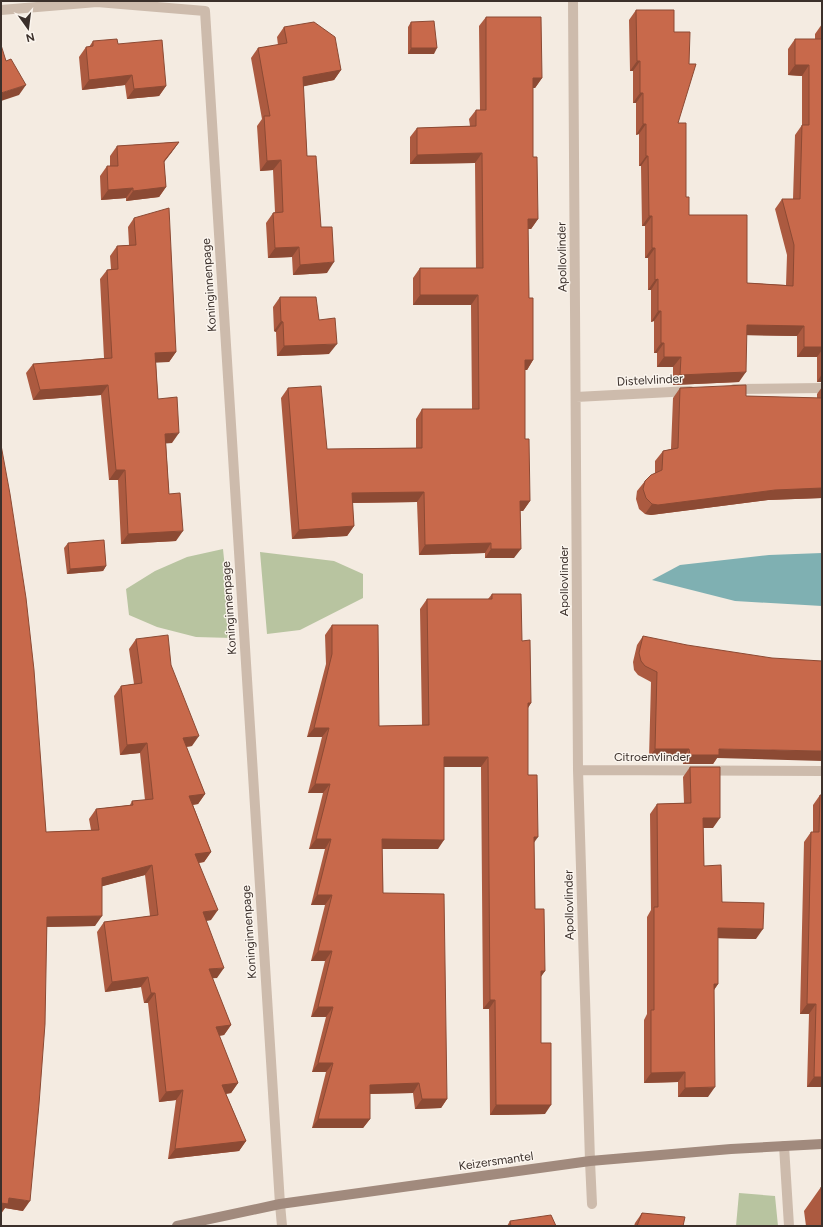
<svg xmlns="http://www.w3.org/2000/svg" width="823" height="1227" viewBox="0 0 823 1227" font-family="Figtree,sans-serif">
  <style>
    .green { fill: #b8c4a0 }
    .water { fill: #7fb0b2 }
    .lines { fill: none; stroke-linecap: round; stroke-linejoin: round }
    .lane { stroke: #cdbbac; stroke-width: 10 }
    .street { stroke: #cdbbac; stroke-width: 10 }
    .secondary { stroke: #a18a7d; stroke-width: 10 }
    .wall { fill: #ac5a40 }
    .shaded-wall { fill: #8c4a34 }
    .building { fill: #c8694b; stroke: #8c4a34 }
    .labels { text-anchor: middle; stroke-width: 3; stroke-linejoin: round; paint-order: stroke }
    .street-label { font-size: 12px; fill: #3b302b; stroke: #fbf5ee }
  </style>
  <rect width="100%" height="100%" fill="#f4ebe1"/>
  <path class="green" d="M223,549L232,638L196,637L157,627L129,615L126,589L155,571L187,557Z
    M260,552L334,561L363,574V598L300,630L267,634Z
    M739,1193L775,1196L778,1226H736Z"/>
  <path class="water" d="M822,553V606L735,601L652,580L680,565L769,555Z"/>
  <g class="lines">
    <path class="lane" d="M784,1146L789,1226
      M590,1161L592,1204
      M280,1204L282,1226"/>
    <path class="street" d="M573,1L578,770L590,1161
      M1,10L97,2L205,11L280,1204
      M734,389L822,388
      M576,397L690,391
      M578,770L822,771"/>
    <path class="secondary" d="M177,1226L280,1204L590,1161L731,1149L822,1144"/>
  </g>
  <path class="wall" d="M636,10L674,32L678,123L686,197L689,215L747,283L786,285L787,255L775,209L782,199H793L795,135L802,125V76L788,75V49L795,39H815V34L822,24V382H817V357H797V336L746,335L739,382L673,385V367H657V353H654V321L651,322V290H648V258H645V226H642L641,166H639V134L636,135V103H633V71H630L629,20Z
    M486,17L542,78L535,88H533V157L538,219L531,229H528L529,298L533,360L527,370H525V439L530,501L523,511H520L514,558H485V553L419,555L417,502L352,503L354,526L347,536L292,539L281,398L288,388L327,449L416,448V419L422,409H472L471,305H413V278L420,268H476L475,163L410,164V137L417,128L470,126L469,119L476,110H480L479,26Z
    M411,22L434,54H408V27Z
    M284,27L341,70L334,80L303,86L307,156L321,227L327,273L293,275L292,257L268,258L266,223L273,213L275,212L273,170L260,171L257,126L262,119L251,58L258,48L278,45L277,37Z
    M93,41L118,44L166,86L159,96L127,99L125,85L82,90L79,57L86,47H89Z
    M179,142L164,162L166,187L159,197L126,201V198L101,200L100,176L107,166H110V156L117,146Z
    M134,218L176,352L169,362H156L158,399L172,443H166L169,494L176,541L121,544L118,480H109L101,395L33,400L26,373L33,364L104,358L100,279L107,270L111,269L110,256L117,246L129,245L128,227Z
    M280,297L319,320L329,354L277,356L276,332L274,331L273,307Z
    M822,387V498L768,500L651,515L645,514L639,509L636,499L637,491L645,481L655,473V461L663,451L671,449L673,398L680,388L746,396L817,398V394Z
    M1,445L46,832L91,830L89,819L96,809L130,805L132,801L145,800L140,753L120,755L114,696L121,686L134,684L129,649L136,639L171,665L192,746L186,747L205,794L198,804L193,805L211,852L204,862L199,863L211,920L206,921L217,978H212L231,1025L224,1035L219,1036L238,1083L231,1093L226,1094L246,1141L239,1151L168,1159L176,1100L159,1102L148,1003H144L141,987L105,992L97,932L104,922L150,916L145,875L102,886L95,926L47,927L23,1211L5,1208L1,1214Z
    M68,543L106,566L103,571L67,574L64,548Z
    M492,594L522,641L531,703L528,708V775L534,843L535,909L545,971L541,976V1043L545,1114L490,1115L489,1009H483L481,767H444L438,849H382L383,893L447,1099L441,1108L415,1109L413,1093L370,1094V1119L363,1128H312L326,1072H312L326,1017H311L325,961H311L325,905H311L325,849H309L323,793H308L322,737H307L326,664L325,635L332,625L379,726L422,725L420,609L427,599H488Z
    M643,636L717,758L713,764H683V758H649L651,682L638,675L634,670L633,662L637,645Z
    M690,767L713,828H703L704,866L722,902L756,939L718,938V984L714,990L708,1097H678V1082L644,1083V1020L647,1014V917L651,910L650,814L657,804L684,803L683,777Z
    M820,795H822V1087H807L809,1014H800L804,842L811,832H813V805Z
    M821,1187H822V1226H806L804,1211Z
    M642,1213L683,1226H634L635,1223Z
    M510,1221L556,1226H507Z"/>
  <path class="shaded-wall" d="M411,48H437L434,54H408Z
    M637,61H640L633,71H630Z
    M795,65H809L802,76L788,75Z
    M341,70L334,80L296,88L303,77Z
    M132,75L125,85L82,90L89,80Z
    M533,78H542L535,88H526Z
    M26,85L19,95L1,101V93Z
    M166,86L159,96L127,99L134,89Z
    M640,93H643L636,103H633Z
    M643,124H646L639,134L636,135Z
    M179,142L172,152L157,171L164,161Z
    M482,153L475,163L410,164L417,155Z
    M646,156H648L641,166H639Z
    M281,160L273,170L260,171L267,161Z
    M166,187L159,197L126,201L133,191Z
    M133,188L126,198L101,200L108,190Z
    M649,216H652L645,226H642Z
    M528,219H538L531,229H522Z
    M299,247L292,257L268,258L275,248Z
    M652,248H655L648,258H645Z
    M334,262L327,273L293,275L300,265Z
    M658,279L651,290H648L655,280Z
    M420,295H478L471,305H413Z
    M658,311H661L654,321L651,322Z
    M281,321L283,322L276,332L274,331Z
    M747,325L804,326L797,336L739,335Z
    M661,343H664L657,353H654Z
    M337,344L329,354L277,356L284,346Z
    M804,347H822V350L817,357H797Z
    M176,352L169,362L149,363L155,353Z
    M664,357H681L673,367H657Z
    M525,360H533L527,370H518Z
    M746,372L739,382L673,385L680,375Z
    M822,374V382H817Z
    M108,385L101,395L33,400L40,390Z
    M179,433L172,443L159,444L165,434Z
    M116,470H125L118,480H109Z
    M822,488V498L768,500L651,515L645,514L652,504L775,490Z
    M424,492L417,502L345,503L352,493Z
    M520,501H530L523,511H514Z
    M354,526L347,536L292,539L299,530Z
    M183,531L176,541L121,544L128,534Z
    M491,543L485,553L419,555L425,545Z
    M491,549H521L514,558H485Z
    M106,566L103,571L67,574L70,569Z
    M528,703H531L525,712Z
    M314,728H329L322,737H307Z
    M199,736L192,746L176,748L183,738Z
    M147,743L140,753L120,755L127,745Z
    M655,749H689L683,758H649Z
    M719,749L822,751V761L717,758L713,764H683L690,755Z
    M444,757H488L481,767H437Z
    M315,784H330L323,793H308Z
    M205,794L198,804L182,806L189,796Z
    M703,818H720L713,828H696Z
    M534,837H538L531,847Z
    M316,839H331L325,849H309Z
    M382,839L444,840L438,849H376Z
    M211,852L204,862L188,864L195,854Z
    M152,865L145,875L96,888L102,878Z
    M317,895H332L325,905H311Z
    M218,910L211,920L196,922L203,912Z
    M102,916L95,926L40,927L47,917Z
    M718,928L763,929L756,939L711,938Z
    M318,951H332L325,961H311Z
    M224,968L217,978L202,979L209,969Z
    M541,971H545L538,981Z
    M148,977L141,987L105,992L112,982Z
    M714,984H718L711,994Z
    M151,993H155L148,1003H144Z
    M490,1000H495L489,1009H483Z
    M807,1004H816L809,1014H800Z
    M318,1007H333L326,1017H311Z
    M231,1025L224,1035L209,1037L216,1027Z
    M318,1063H333L326,1072H312Z
    M685,1072L678,1082L644,1083L651,1073Z
    M814,1077H822V1087H807Z
    M238,1083L231,1093L215,1095L222,1085Z
    M419,1083L413,1093L363,1094L370,1085Z
    M715,1087L708,1097H678L685,1088Z
    M183,1090L176,1100L159,1102L166,1092Z
    M422,1099H447L441,1108L415,1109Z
    M496,1105H551L545,1114L490,1115Z
    M318,1119H370L363,1128H312Z
    M246,1141L239,1151L168,1159L175,1149Z
    M9,1198L30,1201L23,1211L5,1208L1,1213V1203Z"/>
  <path class="building" d="M636,10H674V32H690L689,64H696L678,123H686V197H689V215H747V283L793,286L794,245L782,199H800L802,125H809V65H795V39H822V27V347H804V326L747,325L746,372L680,375L681,357H664V343H661V311H658V279L655,280V248H652V216H649L648,156H646V124H643V93H640V61H637Z
    M486,17H541L542,78H533V157H537L538,219H528L529,298H533V360H525V439H529L530,501H520L521,549H491V543L425,545L424,492L352,493L354,526L299,530L288,388L321,386L327,449L422,448V409H479L478,295H420V268H483L482,153L417,155V128L476,126V110H486Z
    M434,21L437,48H411V22Z
    M314,22L335,37L341,70L303,77L307,156H316L321,227H332L334,262L300,265L299,247L275,248L273,213L283,212L281,160L267,161L264,116H270L258,48L287,43L284,27Z
    M117,39L118,44L162,40L166,86L134,89L132,75L89,80L86,47L93,46V41Z
    M1,45L6,61L11,59L26,85L1,93Z
    M179,142L164,161L166,187L133,191V188L108,190L107,166H118L117,146Z
    M169,208L176,352L155,353L158,399L177,397L179,433L165,434L169,494L180,493L183,531L128,534L125,470H116L108,385L40,390L33,364L112,358L107,270L118,269L117,246L136,245L134,218Z
    M280,297H316L319,320L335,318L337,344L284,346L283,322L281,321Z
    M746,385V396L822,398V488L775,490L658,505L652,504L646,498L643,489L645,481L651,475L662,470L663,451L678,448L680,388Z
    M1,445L10,494L26,598L34,670L46,832L99,830L96,809L133,805L132,801L153,799L147,743L127,745L121,686L142,683L136,639L168,635L171,665L199,736L183,738L205,794L189,796L211,852L195,854L218,910L203,912L224,968L209,969L231,1025L216,1027L238,1083L222,1085L246,1141L175,1149L183,1090L166,1092L155,993H151L148,977L112,982L104,922L158,915L152,865L102,878V916L47,917L45,1024L39,1104L30,1201L9,1198L8,1204L1,1203Z
    M104,540L106,566L70,569L68,543Z
    M492,594H521L522,641L530,640L531,703H528V775H537L538,837H534L535,909H544L545,971H541V1043H551V1105H496L495,1000H490L488,757H444V840L382,839L383,893L444,894L447,1099H422L419,1083L370,1085V1119H318L333,1063H318L333,1007H318L332,951H318L332,895H317L331,839H316L330,784H315L329,728H314L332,654V625H378L379,726L429,725L427,599H492Z
    M643,636L687,645L772,658L822,661V751L719,749V755H690L689,749H655L657,672L645,666L641,661L639,653Z
    M690,767H720V818H703L704,866L721,865L722,902L764,903L763,929L718,928V984H714L715,1087L685,1088V1072L651,1073V1010H654V907H658L657,804L691,803Z
    M820,795H822V1077H814L816,1004H807L811,832H819Z
    M821,1187H822V1197Z
    M642,1213L685,1217L683,1226H637Z
    M551,1215L556,1226H511L510,1221Z"/>
  <g class="labels">
    <g class="street-label">
      <text transform="translate(562 257) rotate(-91)" y="4">Apollovlinder</text>
      <text transform="translate(209 285) rotate(-94)" y="4">Koninginnenpage</text>
      <text transform="translate(650 380) rotate(-3)" y="4">Distelvlinder</text>
      <text transform="translate(564 581) rotate(-90)" y="4">Apollovlinder</text>
      <text transform="translate(229 608) rotate(-94)" y="4">Koninginnenpage</text>
      <text x="652" y="761">Citroenvlinder</text>
      <text transform="translate(569 905) rotate(-91)" y="4">Apollovlinder</text>
      <text transform="translate(249 932) rotate(-94)" y="4">Koninginnenpage</text>
      <text transform="translate(496 1161) rotate(-8)" y="4">Keizersmantel</text>
    </g>
  </g>
  <rect width="823" height="1227" fill="none" stroke="#3b302b" stroke-width="4"/>
  <g transform="translate(28 28) rotate(166)" stroke="#fbf5ee" stroke-width="3" paint-order="stroke">
  <path d="M0-3L7 15L0 10L-7 15Z" fill="#3b302b"/>
  <text y="-6" font-size="11" font-weight="bold" text-anchor="middle" fill="#3b302b">N</text>
  </g>
</svg>
